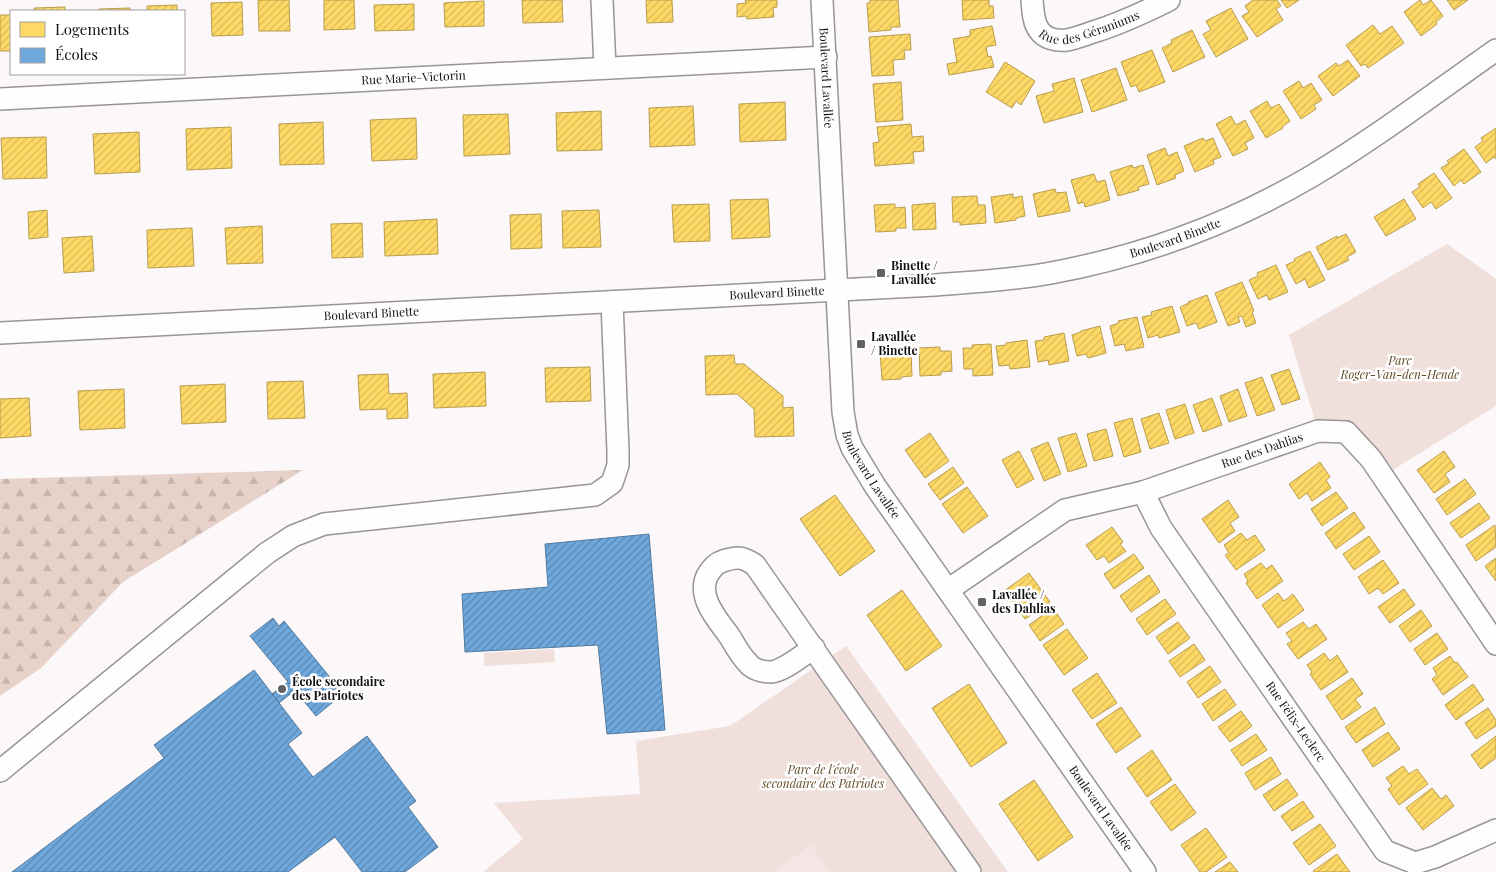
<svg xmlns="http://www.w3.org/2000/svg" width="1496" height="872" viewBox="0 0 1496 872" font-family="'Playfair Display',serif">
  <style>
    .forest { fill: url(#forest-firs) }
    .park { fill: #f0dfda }
    .pitch { fill: #f5e5e4 }
    .homes { fill: url(#homes-hatch); stroke: #b89d4c }
    .schools { fill: url(#schools-hatch); stroke: #537b9f }
    .lines { fill: none; stroke-linecap: round; stroke-linejoin: round }
    .minor-casing { stroke: #979595; stroke-width: 24 }
    .minor { stroke: #fffefe; stroke-width: 21 }
    .poi-dot { fill: #636262; stroke: #fff; stroke-width: 2 }
    .labels { text-anchor: middle; stroke-width: 5; stroke-linejoin: round; paint-order: stroke }
    .street-label { font-size: 12px; fill: #111; stroke: #fff }
    .poi-label { font-size: 12px; font-weight: bold; fill: #111; stroke: #fff; text-anchor: start }
    .park-label { font-size: 12px; font-style: italic; fill: #634b26; stroke: #fff }
  </style>
  <defs>
    <pattern id="forest-firs" width="22" height="20" patternUnits="userSpaceOnUse" patternTransform="scale(1.25)"><rect width="22" height="20" fill="#e7d2c9"/><path d="M5 1l3.5 6h-7zM16 11l3.5 6h-7z" fill="#c5b3ac"/></pattern>
    <pattern id="homes-hatch" width="6" height="6" patternUnits="userSpaceOnUse" patternTransform="scale(1.25)"><rect width="6" height="6" fill="#ffd966"/><path d="M-1 1l2-2M0 6l6-6M5 7l2-2" fill="none" stroke="#dab957"/></pattern>
    <pattern id="schools-hatch" width="6" height="6" patternUnits="userSpaceOnUse" patternTransform="scale(1.25)"><rect width="6" height="6" fill="#6fa8dc"/><path d="M-1 1l2-2M0 6l6-6M5 7l2-2" fill="none" stroke="#5a87b1"/></pattern>
  </defs>
  <rect width="100%" height="100%" fill="#fcf7f9"/>
  <path class="forest" d="M303,470L123,582L41,668L0,696V479Z"/>
  <path class="park" d="M1447,244L1496,279V406L1383,476L1346,432L1318,431L1289,335Z
    M846,646L1008,872H483L523,839L494,803L640,794L636,741L730,726Z
    M554,649L555,662L484,666V653Z"/>
  <path class="pitch" d="M811,845L830,872H773Z"/>
  <path class="homes" d="M258,0H289L290,31H259Z
    M324,0H354L355,29L324,30Z
    M522,0H562L563,22L523,23Z
    M646,0H672L673,22L647,23Z
    M745,0H777V7L773,8L774,17L747,19L746,16L737,17V4L746,3Z
    M870,0H898L900,27H891V30L869,32L867,3H870Z
    M962,0H989V6H993L994,18L963,20Z
    M1253,0H1277L1281,6L1276,9L1283,20L1257,37L1242,16L1249,12L1245,6Z
    M1281,0H1299L1287,8Z
    M1420,0L1423,5L1431,0L1443,16L1436,22L1437,24L1421,36L1404,12Z
    M1447,0H1468L1454,10Z
    M484,1V26L445,27L444,3Z
    M242,2L243,35L212,36L211,3Z
    M414,4V30L375,31L374,5Z
    M177,5V11H147V6Z
    M65,7V11H34V8Z
    M130,8V11H99V9Z
    M1231,8L1248,39L1216,57L1203,34L1211,30L1206,21Z
    M0,15H11V51H0Z
    M1373,25L1380,34L1392,26L1404,43L1368,68L1365,64L1361,66L1346,45Z
    M992,26L996,45L986,47L988,57L991,56L994,67L949,75L947,64L957,62L953,39L970,36V30Z
    M1192,30L1205,57L1173,72L1162,48L1172,43L1171,40Z
    M910,34L911,50H904L905,59L893,60L894,75L872,76L869,37Z
    M1152,50L1165,82L1139,92L1136,85L1131,87L1121,62Z
    M1348,60L1360,76L1333,96L1318,76L1336,63L1339,66Z
    M1005,62L1035,81L1021,105L1016,101L1012,108L986,92Z
    M1116,68L1127,100L1092,112L1081,80Z
    M1074,78L1083,112L1044,123L1036,96L1054,91L1052,84Z
    M1299,81L1303,88L1311,83L1322,100L1314,105L1316,109L1301,119L1283,91Z
    M901,82L903,120L876,122L873,84Z
    M1267,101L1271,108L1279,104L1290,121L1282,127L1283,128L1266,138L1250,111Z
    M785,102L786,140L740,142L739,104Z
    M693,106L695,145L650,147L649,108Z
    M601,111L602,150L557,151L556,113Z
    M508,114L510,154L464,156L463,115Z
    M1231,116L1236,125L1245,120L1254,138L1245,143L1248,149L1233,156L1216,124Z
    M416,118L417,159L372,161L370,120Z
    M323,122L324,164L280,165L279,124Z
    M911,124L912,137L923,136L924,151L913,152L914,163L875,166L873,143L879,142L877,127Z
    M231,127L232,168L187,170L186,129Z
    M1496,128V159L1494,157L1486,163L1475,147L1483,141L1481,138Z
    M139,132L140,172L95,174L93,134Z
    M46,137L47,178L3,179L1,138Z
    M1203,138L1205,141L1213,138L1221,157L1213,160L1214,164L1195,172L1184,146Z
    M1165,148L1168,156L1177,152L1184,171L1175,175L1176,178L1157,185L1147,155Z
    M1464,149L1481,172L1464,184L1461,180L1454,186L1441,168L1449,163L1447,161Z
    M1132,165L1133,168L1143,165L1149,184L1138,187L1139,190L1118,196L1110,172Z
    M1434,173L1452,198L1436,209L1431,202L1423,208L1412,192L1420,187L1418,184Z
    M1094,174L1097,182L1105,180L1110,200L1085,207L1084,202L1078,204L1071,180Z
    M1055,189L1056,193L1066,192L1070,211L1038,217L1033,194Z
    M1013,194V198L1022,196L1025,216L1016,218V220L995,223L991,197Z
    M977,196L978,205H985L986,223L960,225V222H953L952,197Z
    M768,199L770,237L732,239L730,200Z
    M1404,199L1416,219L1386,236L1374,217Z
    M935,203L936,229L913,230L912,205Z
    M709,204L710,241L674,242L672,205Z
    M895,204V208L905,207L906,228H896V231L876,232L874,205Z
    M47,210L48,237L29,239L28,212Z
    M599,210L601,247L563,248L562,211Z
    M541,214L542,248L511,249L510,215Z
    M437,219L438,254L385,256L384,222Z
    M362,223L363,257L332,258L331,224Z
    M262,226L263,263L227,264L225,228Z
    M192,228L194,266L148,268L147,230Z
    M1346,234L1356,252L1347,257L1349,260L1328,270L1316,247L1337,236V238Z
    M92,236L94,271L64,273L62,238Z
    M1310,251L1325,280L1309,288L1305,279L1296,284L1286,265L1295,261L1294,259Z
    M1276,265L1288,292L1269,300L1267,295L1258,299L1249,280L1258,276L1257,273Z
    M1242,282L1254,311L1252,312L1256,323L1246,327L1242,316L1238,317L1240,322L1228,326L1215,293Z
    M1207,295L1217,322L1199,329L1196,323L1187,326L1180,307L1189,303L1188,302Z
    M1172,306L1180,332L1159,338L1158,335L1148,338L1142,317L1152,315L1151,312Z
    M1137,317L1144,347L1126,351L1124,344L1115,346L1110,326L1119,323L1118,321Z
    M1100,326L1106,353L1088,358L1086,354L1077,356L1072,335L1081,332V331Z
    M1064,333L1069,361L1049,365L1048,360L1038,362L1035,341L1044,340V337Z
    M1027,340L1030,367L1010,369L1009,365L999,366L996,346L1006,345V343Z
    M991,344L993,375L973,376V369H964L963,348H972V345Z
    M940,347V351H951L952,371L941,372V375L920,376L919,348Z
    M880,351H900V353L911,352L912,376L901,377V379L882,380Z
    M734,355L735,364H744L783,396V408L793,407L794,436L755,437L754,409L737,394L706,395L705,356Z
    M590,367L591,401L546,402L545,368Z
    M1289,369L1300,399L1282,405L1271,375Z
    M485,372L486,406L434,408L433,374Z
    M388,374L389,394L407,393L408,418L387,419V409L360,410L358,375Z
    M1262,377L1275,410L1257,416L1245,383Z
    M303,381L305,418L268,419L267,382Z
    M225,384L226,422L182,424L180,386Z
    M124,389L125,428L80,430L78,391Z
    M1238,389L1247,416L1229,422L1220,396Z
    M29,398L31,436L0,438V399Z
    M1212,398L1222,425L1203,432L1193,405Z
    M1185,404L1194,433L1175,439L1166,410Z
    M1159,413L1169,443L1150,449L1141,419Z
    M1132,418L1141,452L1124,457L1114,423Z
    M1106,429L1113,456L1094,461L1087,434Z
    M930,433L949,461L925,478L905,450Z
    M1076,433L1087,466L1068,472L1058,438Z
    M1048,442L1061,474L1044,481L1031,449Z
    M1019,451L1034,479L1017,488L1002,460Z
    M1444,451L1455,467L1445,474L1450,482L1434,493L1417,470Z
    M1320,462L1330,477L1326,480L1331,488L1312,501L1307,493L1299,499L1289,484Z
    M953,467L964,483L940,500L928,484Z
    M1465,479L1476,494L1447,515L1436,499Z
    M967,487L988,516L963,533L942,504Z
    M1336,492L1348,508L1322,526L1311,509Z
    M835,495L875,551L840,576L800,519Z
    M1228,500L1239,517L1230,523L1235,531L1219,543L1202,519Z
    M1479,503L1490,518L1461,538L1450,523Z
    M1354,512L1365,528L1336,549L1325,533Z
    M1495,525L1496,547L1476,561L1466,545Z
    M1112,527L1123,542L1120,544L1126,551L1109,563L1104,556L1097,560L1086,545Z
    M1241,533L1247,540L1255,535L1265,550L1236,570L1225,555L1229,553L1224,545Z
    M1369,536L1380,552L1354,570L1343,554Z
    M1134,554L1144,568L1114,589L1104,574Z
    M1496,558V581L1485,566Z
    M1383,560L1399,583L1383,594L1378,588L1369,594L1358,577Z
    M1261,563L1266,569L1272,565L1283,581L1257,599L1246,583L1248,581L1244,574Z
    M1029,573L1050,602L1025,619L1004,591Z
    M1149,575L1160,592L1131,612L1120,596Z
    M1404,589L1415,605L1390,623L1378,607Z
    M902,590L942,646L906,671L867,615Z
    M1278,593L1284,601L1293,594L1304,610L1278,628L1262,605Z
    M1165,599L1176,614L1147,635L1136,619Z
    M1053,608L1064,624L1040,641L1029,625Z
    M1421,610L1432,626L1410,642L1399,626Z
    M1178,622L1190,638L1168,654L1156,637Z
    M1303,622L1309,629L1316,624L1327,639L1298,659L1287,644L1292,641L1286,633Z
    M1067,629L1088,658L1064,675L1043,645Z
    M1437,633L1448,649L1425,665L1414,649Z
    M1194,644L1205,660L1180,677L1169,661Z
    M1324,653L1330,661L1337,655L1348,672L1321,690L1310,674L1312,672L1307,665Z
    M1450,656L1455,663L1457,662L1468,677L1443,695L1432,679L1437,675L1433,668Z
    M1210,666L1221,682L1198,698L1187,682Z
    M1097,673L1117,703L1092,719L1072,690Z
    M1352,678L1363,694L1355,699L1361,707L1342,720L1326,696Z
    M969,684L1007,743L971,767L932,708Z
    M1473,684L1484,700L1456,720L1445,705Z
    M1225,689L1236,705L1213,721L1202,704Z
    M1121,707L1141,736L1116,753L1096,724Z
    M1375,707L1385,724L1356,743L1345,727Z
    M1488,708L1496,720V726L1476,739L1465,723Z
    M1241,711L1252,726L1230,742L1218,727Z
    M1388,732L1400,749L1373,767L1362,750Z
    M1256,734L1267,750L1242,766L1231,750Z
    M1496,736V758L1481,769L1471,755Z
    M1152,750L1172,780L1147,797L1127,768Z
    M1271,757L1281,774L1255,790L1245,773Z
    M1403,766L1409,774L1417,769L1428,784L1399,805L1388,789L1392,786L1386,778Z
    M1287,779L1298,795L1274,811L1263,795Z
    M1034,780L1073,837L1038,861L999,804Z
    M1175,784L1196,813L1171,831L1150,802Z
    M1432,788L1441,799L1446,795L1454,806L1423,830L1406,808Z
    M1303,801L1314,817L1292,831L1281,816Z
    M1320,824L1336,846L1309,865L1293,843Z
    M1206,828L1227,857L1206,872H1200L1181,845Z
    M1337,854L1350,872H1314L1313,871Z
    M1230,862L1238,872H1215Z"/>
  <path class="schools" d="M649,534L665,730L607,734L598,645L465,652L462,594L548,587L545,544Z
    M273,618L279,626L284,621L338,687L332,691L338,698L316,716L250,636Z
    M254,670L302,733L288,744L313,777L367,736L416,801L408,807L438,847L405,872H362L335,837L288,872H12L164,758L154,745Z
    M288,682L295,690L279,703L272,694Z"/>
  <g class="lines">
    <defs>
      <g id="minor">
        <path d="M602,0L605,68"/>
        <path id="s1" d="M822,0L843,412L847,435L852,448L875,486L1145,872"/>
        <path id="s2" d="M1032,0C1033,10 1033,22 1039,30C1045,39 1057,41 1067,40C1076,38 1085,35 1093,32C1119,24 1145,12 1169,0"/>
        <path id="s3" d="M0,99L826,57"/>
        <path id="s4" d="M0,333L935,285C974,282 1013,280 1051,273C1143,256 1232,223 1312,176C1376,138 1436,92 1496,50"/>
        <path id="s5" d="M1143,492L1161,528L1385,851L1415,863L1435,857L1496,830"/>
        <path id="s6" d="M948,590L1065,510L1143,492L1318,431L1346,432L1371,459L1496,644"/>
        <path d="M814,648C802,655 784,671 771,672C762,672 752,669 747,662C740,655 735,645 730,637C718,620 697,598 707,576C711,569 716,563 723,561C738,556 743,557 755,565L833,677L970,872"/>
        <path d="M0,771L267,553L293,536L324,524L595,495L612,483L618,465V451L612,302"/>
      </g>
    </defs>
    <use href="#minor" class="minor-casing"/>
    <use href="#minor" class="minor"/>
  </g>
  <g class="poi-dot">
    <rect x="876" y="268" width="10" height="10" rx="2.5"/>
    <rect x="856" y="339" width="10" height="10" rx="2.5"/>
    <rect x="977" y="597" width="10" height="10" rx="2.5"/>
    <circle cx="282" cy="689" r="5"/>
  </g>
  <g class="labels">
    <g class="street-label">
      <text dy="4" stroke="none"><textPath href="#s2" startOffset="86">Rue des Géraniums</textPath></text>
      <text dy="4" stroke="none"><textPath href="#s1" startOffset="78">Boulevard Lavallée</textPath></text>
      <text dy="4" stroke="none"><textPath href="#s3" startOffset="414">Rue Marie-Victorin</textPath></text>
      <text dy="4" stroke="none"><textPath href="#s4" startOffset="1182">Boulevard Binette</textPath></text>
      <text dy="4" stroke="none"><textPath href="#s4" startOffset="778">Boulevard Binette</textPath></text>
      <text dy="4" stroke="none"><textPath href="#s4" startOffset="372">Boulevard Binette</textPath></text>
      <text dy="4" stroke="none"><textPath href="#s6" startOffset="348">Rue des Dahlias</textPath></text>
      <text dy="4" stroke="none"><textPath href="#s1" startOffset="482">Boulevard Lavallée</textPath></text>
      <text dy="4" stroke="none"><textPath href="#s5" startOffset="276">Rue Félix-Leclerc</textPath></text>
      <text dy="4" stroke="none"><textPath href="#s1" startOffset="888">Boulevard Lavallée</textPath></text>
    </g>
    <g class="poi-label">
      <text x="891" y="270">Binette /<tspan x="891" dy="14">Lavallée</tspan></text>
      <text x="871" y="341">Lavallée<tspan x="871" dy="14">/ Binette</tspan></text>
      <text x="992" y="599">Lavallée /<tspan x="992" dy="14">des Dahlias</tspan></text>
      <text x="292" y="686">École secondaire<tspan x="292" dy="14">des Patriotes</tspan></text>
    </g>
    <g class="park-label">
      <text x="1400" y="365">Parc<tspan x="1400" dy="14">Roger-Van-den-Hende</tspan></text>
      <text x="823" y="774">Parc de l'école<tspan x="823" dy="14">secondaire des Patriotes</tspan></text>
    </g>
  </g>
  <rect x="10" y="10" width="175" height="65" fill="#ffffff" stroke="#a0a0a0"/>
  <rect x="20" y="22" width="25" height="15" fill="#ffd966" stroke="#a0a0a0"/>
  <text x="55" y="35" font-size="15" fill="#111111">Logements</text>
  <rect x="20" y="48" width="25" height="15" fill="#6fa8dc" stroke="#a0a0a0"/>
  <text x="55" y="60" font-size="15" fill="#111111">Écoles</text>
</svg>
